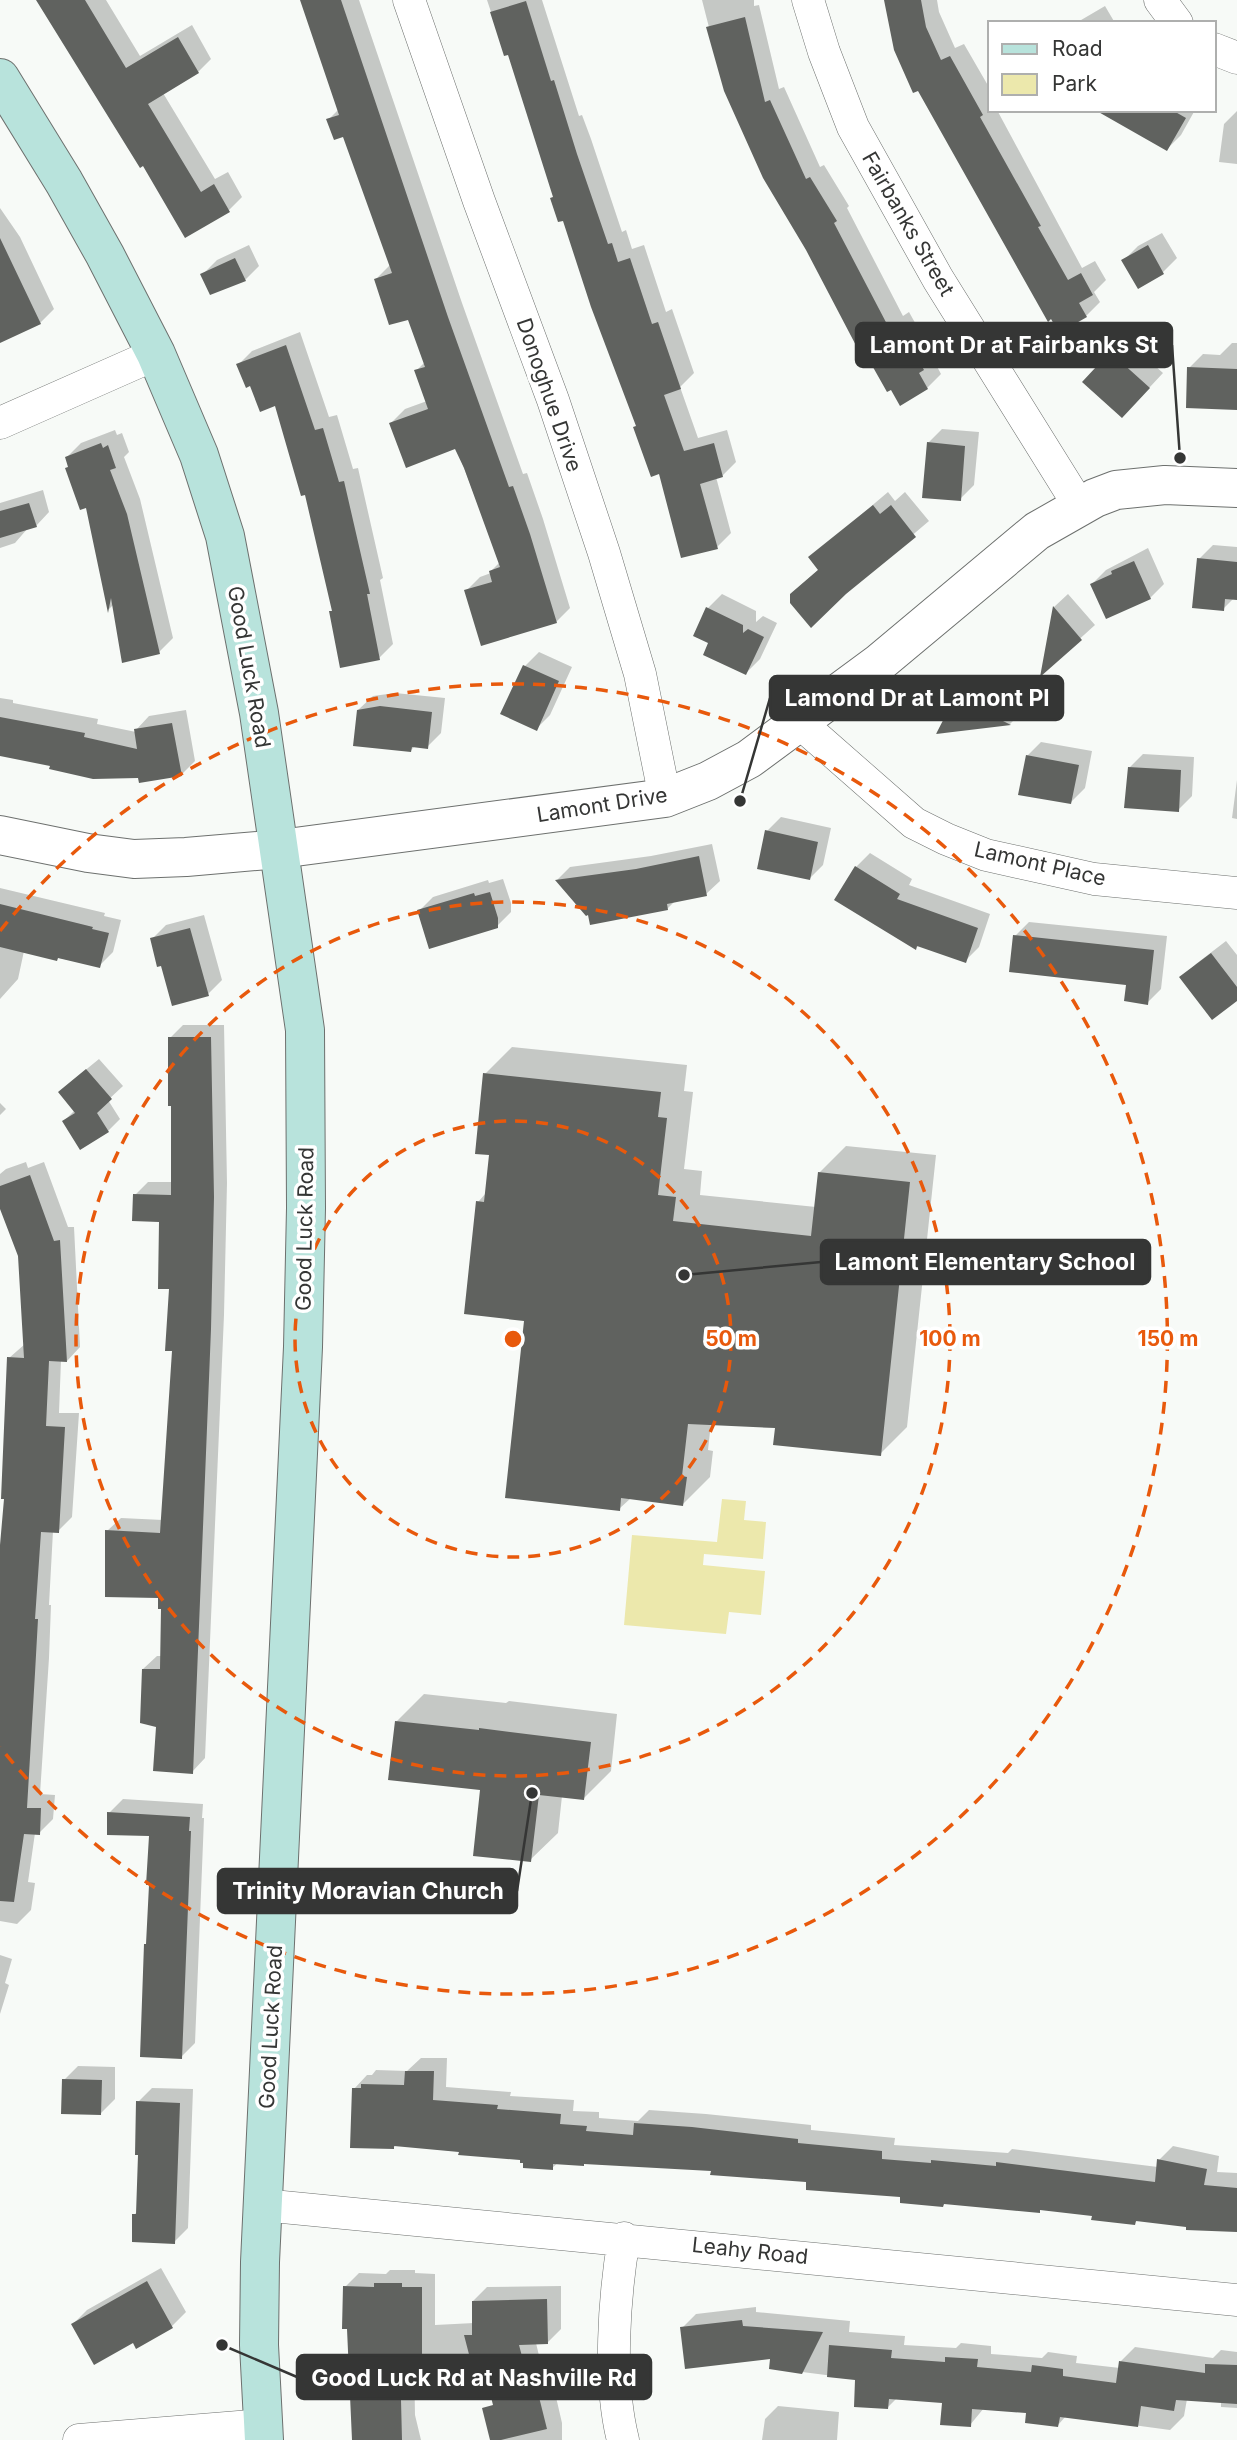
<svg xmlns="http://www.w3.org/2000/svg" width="1237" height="2440" viewBox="0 0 1237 2440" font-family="Inter,sans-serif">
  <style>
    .green { fill: #ece8ac }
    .shadow { fill: #0003 }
    .building { fill: #60625f }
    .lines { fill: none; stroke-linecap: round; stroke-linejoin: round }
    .minor-casing { stroke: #6d706e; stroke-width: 33 }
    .tertiary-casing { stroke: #6d706e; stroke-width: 40 }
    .secondary-casing { stroke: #6d706e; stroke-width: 40 }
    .minor { stroke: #fff; stroke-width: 32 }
    .tertiary { stroke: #fff; stroke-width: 38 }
    .secondary { stroke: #b8e3dc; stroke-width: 38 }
    .ring { fill: none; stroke: #e8590c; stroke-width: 3.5; stroke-dasharray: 12 9 }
    .labels { text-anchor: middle; stroke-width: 7; stroke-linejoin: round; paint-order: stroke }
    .street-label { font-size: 21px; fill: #353635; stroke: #fff }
    .centre { fill: #e8590c; stroke: #fff; stroke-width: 3.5 }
    .ring-label { font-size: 21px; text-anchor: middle; font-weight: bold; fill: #e8590c; stroke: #fff; stroke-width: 7; stroke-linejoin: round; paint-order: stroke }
    .leader { fill: none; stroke: #353635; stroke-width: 2.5 }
    .callout-dot { fill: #353635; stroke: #fff; stroke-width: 2.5 }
    .callout { fill: #353635; stroke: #353635; stroke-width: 2.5 }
    .callout-label { font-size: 23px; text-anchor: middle; font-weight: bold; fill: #fff }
  </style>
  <rect width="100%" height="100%" fill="#f7faf7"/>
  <path class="green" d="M722,1499L746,1501L744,1520L766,1522L763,1559L704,1554L703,1565L765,1571L761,1615L729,1612L726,1634L624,1625L632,1535L717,1542Z"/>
  <path class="shadow" d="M39,0H106L140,56L192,25L211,59L198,72L163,93L215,179L228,172L242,197L229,210L143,164Z
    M301,0H359L462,303L523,474L527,473L543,519L570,608L556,622L466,591L480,577L491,573V571L500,562L456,447L391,423L405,409L427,401L416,371L425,362L409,317L376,279L390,265L344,134L328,120L339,109Z
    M487,0H542L579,116L582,115L591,139L622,232L626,230L632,249L644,245L666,312L672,309L694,373L680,387L698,438L727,430L736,462L722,476L716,477L731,533L717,547L660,471L637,425L555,196L509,53L505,54Z
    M702,0H754V6L759,5L779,89L784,87L820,167L824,165L849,206L847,208L903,316L909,312L923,337L926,335L937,355L933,359L941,374L927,388L725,90Z
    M886,0H937L939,12L955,48L964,44L990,89V110H997L1082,268L1095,261L1106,280L1094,292L1100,302L1086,316Z
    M1105,6L1115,23H1076Z
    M1131,110H1195L1181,135L1167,149Z
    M1237,111V164L1219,162L1224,124Z
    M0,208L20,237L54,309L40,323L0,341Z
    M1162,233L1177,258L1163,272L1124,260L1138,246Z
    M249,245L259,266L245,280L203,274L217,260Z
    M300,332L329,417L337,415L353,469L358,468L383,578L380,580L393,644L379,658L331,612L333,609L307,493L276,404L251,384L238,365L252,351Z
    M1125,339L1163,373L1136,402L1085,382Z
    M1232,343H1237V408L1189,368L1203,354L1220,355Z
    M942,429L979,432L974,485L960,499L928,443Z
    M115,430L117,435L122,433L129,452L124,457L140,499L173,638L159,652L114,604L109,609L87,506L67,457L81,443Z
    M43,490L49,512L36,526L28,528L15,543L0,548V503Z
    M888,492L895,501L905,492L929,521L844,593L791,594L819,569L810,558Z
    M1213,545L1237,547V598H1234L1223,609L1199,559Z
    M1148,548L1164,584L1150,598L1092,584L1106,570Z
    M722,594L756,611V622L763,616L777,623L760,659L746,673L710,642L708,608Z
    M1068,594L1095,625L1043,672L1054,607Z
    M539,652L572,667L550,715L536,729L525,666Z
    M970,684L1023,711L1010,724L939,732L956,698Z
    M395,693L445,698L441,733L427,747L415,746L411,750L358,710L373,696Z
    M0,698L13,700V703L98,719L97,724L136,732V730L149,716L186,710L195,761L181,775L140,776L0,754Z
    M1041,742L1092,751L1085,788L1071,802L1027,756Z
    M1143,754L1194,757L1192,796L1178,810L1129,768Z
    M1237,780V819L1232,818Z
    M781,817L831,828L823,865L809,879L767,831Z
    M712,844L720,881L706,894L676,900L667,909L590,913L557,880L570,867L651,856Z
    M870,853L912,879L909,885L990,914L979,947L965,961L919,945L916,948L856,867Z
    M503,879L511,903V912L497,926L419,911L433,897L488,880L489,883Z
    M0,888L105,913L104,916L121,920L113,952L99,966L24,951L18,979L0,999Z
    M204,915L222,980L208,994L152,939L166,925Z
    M1029,922L1167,936L1161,989L1147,1003L1128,983L1015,936Z
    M1226,941L1237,955V999L1182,978L1196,964Z
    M183,1025H224L227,1183L224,1315L205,1758L192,1772L158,1726L143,1669L157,1656H162V1607L160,1596L107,1531L121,1518L163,1520L174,1349L171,1287L161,1220L135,1195L148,1182H172L170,1038Z
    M512,1047L687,1065L684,1091L693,1092L684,1169L702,1171L700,1195L816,1207L819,1173L846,1146L936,1155L907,1427L880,1454L777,1426L711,1423L708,1450L713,1451L710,1477L683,1504L631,1498L619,1509L526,1319L478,1202L486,1193L491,1154L485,1074Z
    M99,1059L123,1086L108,1100L120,1119L108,1131L64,1121L75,1110L72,1081Z
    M0,1103L6,1109L0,1115Z
    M26,1162L28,1168L44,1162L68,1227H74L80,1347L67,1361L61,1360L59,1413H79L72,1517L58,1531H53L49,1605H51L49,1658L40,1794L55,1795L53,1819L39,1833H35L28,1882L35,1883L31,1910L17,1924L0,1921V1568L5,1497L9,1358L25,1344L20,1255L0,1204V1174L6,1169Z
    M424,1694L506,1703L509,1701L617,1714L611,1771L583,1799L562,1796L558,1833L530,1860L482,1789L396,1722Z
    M123,1799L203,1804L202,1818H204L195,2043L181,2057L151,1883L150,1834L109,1813Z
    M0,1955L12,1959L5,1983L9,1985L0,2014Z
    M421,2058H447L446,2087L511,2092L510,2096L574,2100L573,2111L599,2112V2118L638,2121L649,2110L706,2114L811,2125V2130L895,2138L894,2145L1008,2153L1012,2149L1158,2167L1159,2160L1173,2146L1219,2156L1217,2172L1237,2173V2231L1138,2220L1134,2223L1094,2214L1042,2208L1039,2211L902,2195L808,2180L712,2170L559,2162L552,2168L522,2158L396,2145L393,2148L354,2089L367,2075H372L376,2070L407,2071Z
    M78,2066L115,2067V2099L101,2113L64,2080Z
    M152,2088L193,2089L188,2228L174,2242L134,2215L138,2211L140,2154L138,2102Z
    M161,2268L186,2312L172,2326L137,2346L134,2340L73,2324L87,2310Z
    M390,2270H415V2273L435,2274V2325L474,2323L473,2301L487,2287L561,2286V2329L547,2343H536L546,2385L553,2384L562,2423V2440H492L495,2403L484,2359L448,2361V2357L414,2358L415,2415L421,2440H356L345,2287L359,2273L386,2274Z
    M756,2307V2312L850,2321L849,2332L905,2336L904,2345L956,2348L961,2343L991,2346V2354L1042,2358L1048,2352L1077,2356L1076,2363L1120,2368L1121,2361L1135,2347L1213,2358L1221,2350L1237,2352V2408L1221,2407V2401L1187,2399L1184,2416L1170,2430L1066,2416L1058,2425L1028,2411L984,2408L970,2425L944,2402L897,2398L888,2407L857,2379L771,2368L772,2357L682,2328L696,2314Z
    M778,2406L839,2412L837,2440H762L765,2419Z"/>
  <path class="building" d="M36,0H85L126,68L178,37L199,73L148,104L201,192L214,184L230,212L185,238L143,166L140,168Z
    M300,0H341L448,317L509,487L513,486L530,534L557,623L481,646L464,590L492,582L489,571L500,567L464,468L455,449L406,468L389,423L428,409L414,370L425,367L408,320L389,325L374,279L392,273L343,137L334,140L326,119L339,115Z
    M884,0H921L926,27L941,60L950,56L983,115L980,117L1041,226L1038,227L1068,280L1081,273L1093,295L1079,303L1087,317L1059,333L1051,319L1048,322L918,91L913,93L894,50Z
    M526,1L551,81L554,80L577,154L608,244L612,243L618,262L630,258L652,324L658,322L681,389L664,395L684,451L714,443L723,477L700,484L718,549L681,558L659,474L651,477L633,427L636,426L591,307L563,221L558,222L550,198L553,197L508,55L504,56L490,12Z
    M745,17L765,102L770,100L806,179L810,177L837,221L834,223L889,328L895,325L908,350L912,348L924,370L919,373L928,389L900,406L891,390L887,392L865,353L861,355L806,250L763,178L724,91L706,27Z
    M1095,110H1172L1186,118L1167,151Z
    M0,238L41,324L0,343Z
    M1148,245L1164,274L1138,289L1121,260Z
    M235,258L246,281L210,295L200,274Z
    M286,345L315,430L323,428L339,482L344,481L370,594H367L380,660L340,668L329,611H332L305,495L301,496L275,406L260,412L250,386L246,388L236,364Z
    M1110,352L1150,388L1122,418L1082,382Z
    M1187,367L1237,369V410L1186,408Z
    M927,442L965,446L961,501L922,498Z
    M101,443L103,448L108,445L116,468L110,470L127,514L160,654L122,663L111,598L108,613L86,508L80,510L65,468L68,467L65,457Z
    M29,503L37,527L0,538V511Z
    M873,505L880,514L891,505L916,537L846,594L811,628L790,603V594L818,570L808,557Z
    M1197,558L1237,562V600L1225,599L1224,611L1192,608Z
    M1134,561L1151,599L1106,619L1090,584L1112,574L1111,571Z
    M1053,606L1082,640L1040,677Z
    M706,607L743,625V633L748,629L764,637L746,675L703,655L708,643L693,636Z
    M523,665L559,681L537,731L500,714Z
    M955,697L1011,725L936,734Z
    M380,706L432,712L428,749L412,747L411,752L353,746L357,710Z
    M0,717L85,733L84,737L137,749L134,729L172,723L182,776L139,783L138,778L93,779L49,769L50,766L0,756Z
    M1026,755L1079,765L1071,804L1018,795Z
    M1128,767L1181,770L1179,812L1124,808Z
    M765,830L818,842L810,880L757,869Z
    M699,856L707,896L667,904L668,910L590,925L588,915L586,916L555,880L636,869Z
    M855,866L900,894L897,899L978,928L966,963L917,946L916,950L834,900Z
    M490,892L498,918V928L429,949L417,910L474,893L475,896Z
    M0,904L93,927L92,929L109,933L100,968L58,958L57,961L0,947Z
    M190,928L209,996L172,1006L161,966L157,967L150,938Z
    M1013,935L1154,950L1148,1005L1124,1001L1126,985L1009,972Z
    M1211,953L1237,987V1001L1212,1020L1179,977Z
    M168,1037H211L214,1197L211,1329L193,1774L153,1771L156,1727L140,1723L142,1669H160L161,1609H158V1598L105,1597V1530L160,1533L172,1351H165L169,1289H158L159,1222L132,1221L133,1194L171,1195V1106H168Z
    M86,1069L112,1099L97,1113L109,1132L80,1150L62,1121L75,1113L58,1092Z
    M483,1073L661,1092L658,1117L667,1118L658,1195L676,1197L673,1221L811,1236L818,1172L910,1182L881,1456L773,1445L775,1428L688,1424L682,1476L687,1477L683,1506L621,1498L620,1511L505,1498L524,1321L464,1314L476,1201L484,1202L489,1155L475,1154Z
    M30,1175L54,1241L60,1240L67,1362L49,1361L46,1426L65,1427L59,1533L41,1532L35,1619H38L35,1673L27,1808H41L40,1835L24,1834L14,1902L0,1901V1545L4,1499H1L7,1357L24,1358L18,1256L0,1209V1186Z
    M395,1721L479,1730V1728L591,1742L584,1800L539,1795L531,1862L473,1856L480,1790L388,1780Z
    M107,1812L190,1817L189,1831H191L182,2059L140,2057L144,1944H146L149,1885H146L149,1836L107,1835Z
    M405,2071H434L433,2100L498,2105L497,2109L561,2114L560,2124L587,2126L586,2131L633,2135L634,2123L692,2127L798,2139V2143L882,2151V2159L931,2163V2160L996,2166V2162L1155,2182L1157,2159L1207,2169L1204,2185L1237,2188V2232L1186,2230V2227L1136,2221L1135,2225L1091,2220L1092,2216L1040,2210V2213L944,2204L943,2207L900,2203V2197L806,2190V2182L710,2175L711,2171L584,2164V2166L553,2164V2170L523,2168V2163H520V2160L458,2155L459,2152L394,2146V2149L350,2148L352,2088H361V2084L404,2085Z
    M62,2079L102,2080L101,2115L61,2114Z
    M136,2101L180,2103L175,2244L132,2242V2214H136L138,2155H135Z
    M147,2281L173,2328L136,2349L133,2343L94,2365L71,2324Z
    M374,2283H402V2287H422V2359L400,2360L402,2440H352L347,2329H342L343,2286L374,2287Z
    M547,2299L548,2344L519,2345L533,2398L539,2397L547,2429L501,2440H490L482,2408L493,2405L482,2361L471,2362L464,2335H472V2301Z
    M742,2320L743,2326L823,2332L802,2374L769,2369L770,2359L685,2369L680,2327Z
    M829,2345L892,2350L891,2358L945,2362V2357L978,2359L977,2367L1031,2372L1032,2365L1063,2369V2376L1116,2383L1119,2361L1205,2373V2364L1237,2365V2404L1176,2400L1174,2411L1141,2406L1138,2427L1060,2417L1058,2427L1025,2423L1026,2413L972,2409L971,2427L940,2425L942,2403L889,2399L888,2409L854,2407L855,2380L827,2377Z"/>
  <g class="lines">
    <defs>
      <path id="minor" d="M409,0L479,201L553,400L604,553L640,674L665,798
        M808,0L824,52L853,127L938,279L1080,507
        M1160,0L1177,23
        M1214,49L1237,58
        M0,423L156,354
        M800,723L914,823L946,839L986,855L1094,879L1237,893
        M262,2205L1237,2300
        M79,2440L263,2425
        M623,2440C608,2381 614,2298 624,2238"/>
      <path id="tertiary" d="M0,835L88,853L134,859L186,857L280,849L665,798L708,781L749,759L879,663L1037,531L1095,498L1116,490L1165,485L1237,488"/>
      <path id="secondary" d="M0,78L64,182L105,255L156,354L199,455L225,536L259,713L305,1030L306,1208L303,1347L260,2262L259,2345L264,2440"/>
    </defs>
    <use href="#minor" class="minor-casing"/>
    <use href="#tertiary" class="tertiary-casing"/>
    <use href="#secondary" class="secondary-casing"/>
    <use href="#minor" class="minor"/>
    <use href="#tertiary" class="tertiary"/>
    <use href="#secondary" class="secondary"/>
  </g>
  <g class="ring">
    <circle cx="513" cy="1339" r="218"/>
    <circle cx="513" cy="1339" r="437"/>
    <path d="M0 931A655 655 0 1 1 0 1747"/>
  </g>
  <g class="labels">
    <g class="street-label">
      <text transform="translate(908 224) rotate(60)" y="7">Fairbanks Street</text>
      <text transform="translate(549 395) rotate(71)" y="7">Donoghue Drive</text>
      <text transform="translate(249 667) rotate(80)" y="7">Good Luck Road</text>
      <text transform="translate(602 805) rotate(-9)" y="7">Lamont Drive</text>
      <text transform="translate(1040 864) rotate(13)" y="7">Lamont Place</text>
      <text transform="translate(305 1229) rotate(-89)" y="7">Good Luck Road</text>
      <text transform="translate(271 2027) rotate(-87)" y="7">Good Luck Road</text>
      <text transform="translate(750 2251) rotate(6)" y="7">Leahy Road</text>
    </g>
  </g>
  <circle cx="513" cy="1339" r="10" class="centre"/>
  <g class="ring-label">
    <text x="731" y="1346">50 m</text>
    <text x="950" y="1346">100 m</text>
    <text x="1168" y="1346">150 m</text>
  </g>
  <path class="leader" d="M1180 458L1172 345M740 801L770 698M684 1275L821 1262M532 1793L517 1891M222 2345L297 2377"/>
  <g class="callout-dot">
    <circle cx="1180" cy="458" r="7"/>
    <circle cx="740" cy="801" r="7"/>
    <circle cx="684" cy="1275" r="7"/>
    <circle cx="532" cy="1793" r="7"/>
    <circle cx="222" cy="2345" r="7"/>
  </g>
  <g class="callout">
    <rect x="856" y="323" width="316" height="44" rx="7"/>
    <rect x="770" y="676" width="293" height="44" rx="7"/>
    <rect x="821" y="1240" width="329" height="44" rx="7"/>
    <rect x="218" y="1869" width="299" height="44" rx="7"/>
    <rect x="297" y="2355" width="354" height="44" rx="7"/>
  </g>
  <g class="callout-label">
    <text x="1014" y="353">Lamont Dr at Fairbanks St</text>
    <text x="917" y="706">Lamond Dr at Lamont Pl</text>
    <text x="985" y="1270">Lamont Elementary School</text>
    <text x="368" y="1899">Trinity Moravian Church</text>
    <text x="474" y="2386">Good Luck Rd at Nashville Rd</text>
  </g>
  <rect x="988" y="21" width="228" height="91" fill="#ffffff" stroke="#aeafae" stroke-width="2"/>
  <rect x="1002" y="44" width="35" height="10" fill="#b8e3dc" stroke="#aeafae" stroke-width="2"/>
  <text x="1052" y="56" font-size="21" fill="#353635">Road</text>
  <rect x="1002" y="74" width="35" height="21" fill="#ece8ac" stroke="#aeafae" stroke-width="2"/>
  <text x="1052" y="91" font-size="21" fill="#353635">Park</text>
</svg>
